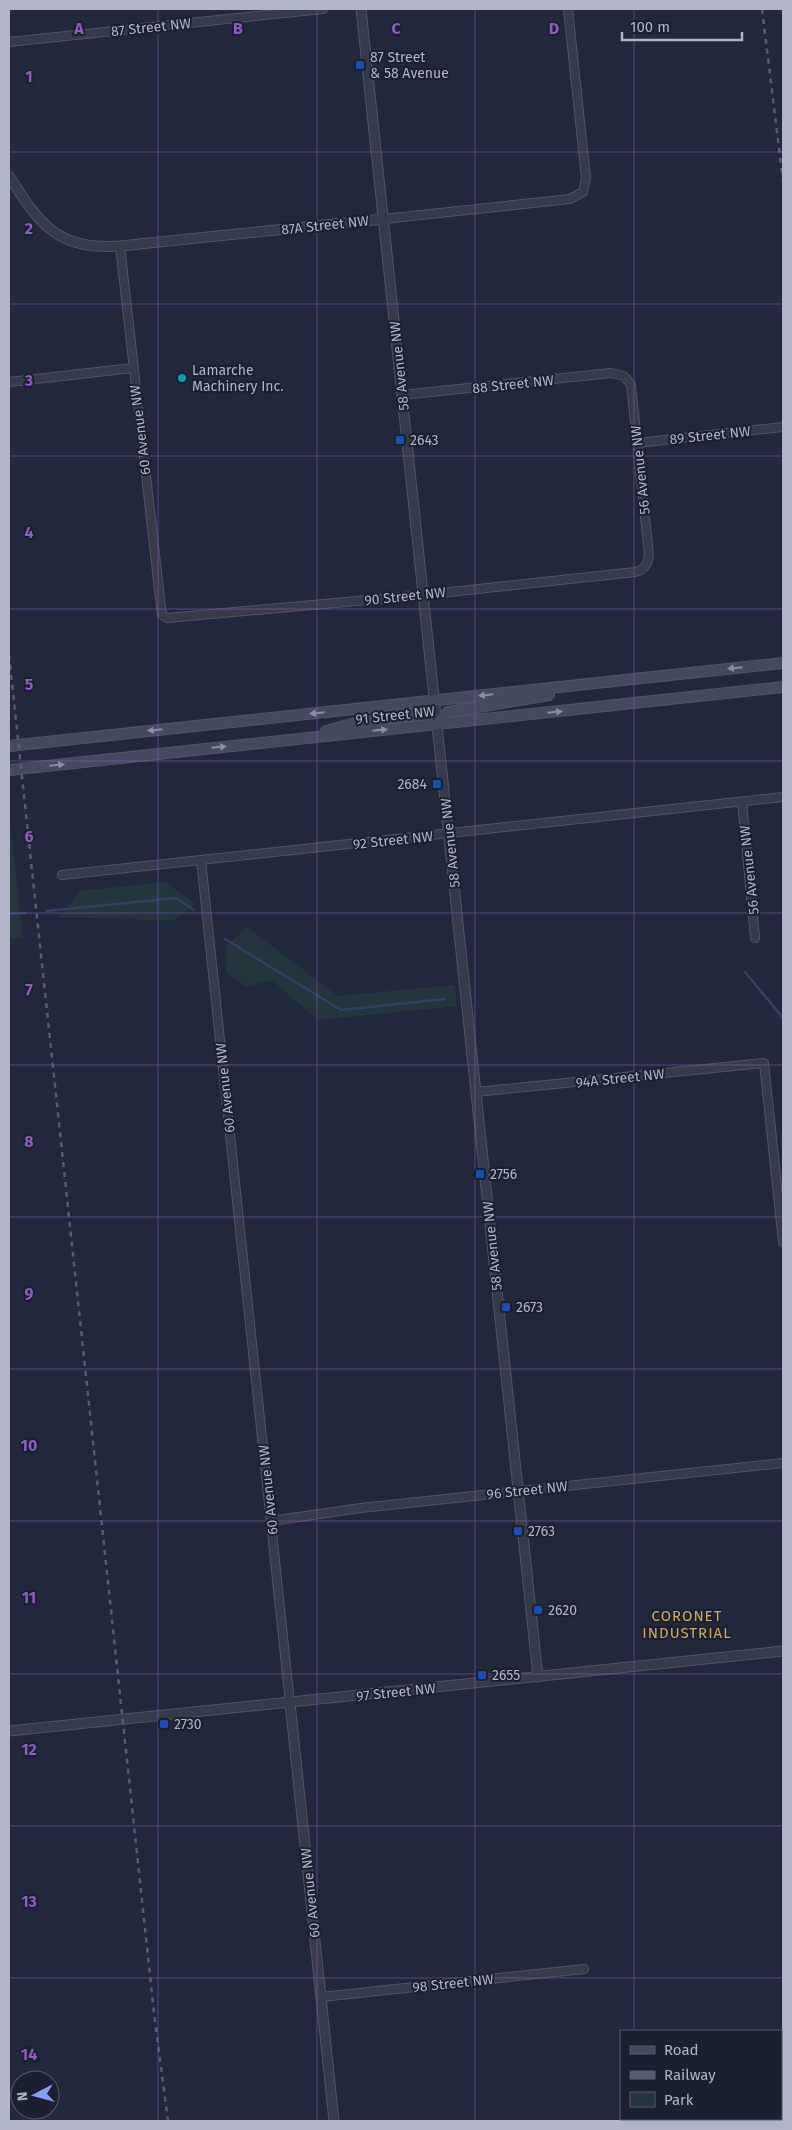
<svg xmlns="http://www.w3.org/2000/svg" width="792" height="2130" viewBox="0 0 792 2130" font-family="'Fira Sans',sans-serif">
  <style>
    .green { fill: #24353c }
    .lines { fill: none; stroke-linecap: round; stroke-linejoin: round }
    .stream { stroke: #364062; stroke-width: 2.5 }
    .minor-casing { stroke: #515566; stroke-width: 10 }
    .tertiary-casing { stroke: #515566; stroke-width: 11 }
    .secondary-casing { stroke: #515566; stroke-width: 12 }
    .minor { stroke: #363b4b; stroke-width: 8 }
    .tertiary { stroke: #363b4b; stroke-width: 9 }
    .secondary { stroke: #44495e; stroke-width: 10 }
    .rail { stroke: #585e72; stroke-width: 2.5; stroke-dasharray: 5 5; stroke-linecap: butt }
    .oneway { fill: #8b8fa2 }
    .grid { fill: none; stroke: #8e5cc2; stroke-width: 1; stroke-opacity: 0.55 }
    .transit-dot { fill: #1a4fb4; stroke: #1b2030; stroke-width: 2 }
    .culture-dot { fill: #0f9aa8; stroke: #1b2030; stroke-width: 2 }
    .labels { text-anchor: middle; stroke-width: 4; stroke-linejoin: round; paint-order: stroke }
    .street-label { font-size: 14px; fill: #b1b5c7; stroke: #1b2030 }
    .poi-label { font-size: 14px; fill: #b1b5c7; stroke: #1b2030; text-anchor: start }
    .neighbourhood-label { font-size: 15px; letter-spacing: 1px; fill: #d4a85f; stroke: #1b2030 }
    .grid-label { font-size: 16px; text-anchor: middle; font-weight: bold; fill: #8e5cc2; stroke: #1b2030; stroke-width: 4; stroke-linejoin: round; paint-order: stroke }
  </style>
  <rect width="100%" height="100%" fill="#22283b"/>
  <path class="green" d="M9,814L23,938L9,939Z
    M165,882L195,904L173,921L59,917L80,891Z
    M247,927L338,996L455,985L457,1006L318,1020L273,981L245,986L226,972V946Z"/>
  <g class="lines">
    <path class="stream" d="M47,911L176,898L194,910
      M9,914L26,913
      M225,939L341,1010L445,999
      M745,972L783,1018"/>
    <defs>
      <path id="minor" d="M9,42L323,9
        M383,219L570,199L583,192L586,178L568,9
        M120,246L161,607L162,615L167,618L413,596L635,572C645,570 648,564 649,555L631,385L624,376L611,373L402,395
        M9,382L133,368
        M637,443L783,427
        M742,802L755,938
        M201,860L290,1703
        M62,875L783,797
        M476,1092L764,1063L783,1242
        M271,1521L361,1508L783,1463
        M321,1997L584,1969"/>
      <path id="tertiary" d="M361,9L538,1677
        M9,176C40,225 57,250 120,246L383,219
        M290,1703L334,2121
        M9,1731L783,1651"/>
      <path id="secondary" d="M437,724L448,712L549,695
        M326,731L352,724L422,713L427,710L435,700
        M9,746L783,663
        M9,770L783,687"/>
    </defs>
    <use href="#minor" class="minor-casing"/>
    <use href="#tertiary" class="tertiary-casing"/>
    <use href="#secondary" class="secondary-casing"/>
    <use href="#minor" class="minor"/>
    <use href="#tertiary" class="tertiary"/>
    <use href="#secondary" class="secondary"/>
    <path class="rail" d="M762,9L783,181
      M9,655L154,2013L168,2121"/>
  </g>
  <defs><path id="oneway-solid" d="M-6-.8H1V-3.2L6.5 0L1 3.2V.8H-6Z" transform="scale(1.25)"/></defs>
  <g class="oneway">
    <use href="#oneway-solid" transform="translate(735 668) rotate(174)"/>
    <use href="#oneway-solid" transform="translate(486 695) rotate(174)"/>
    <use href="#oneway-solid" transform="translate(555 712) rotate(-6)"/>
    <use href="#oneway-solid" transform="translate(317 713) rotate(174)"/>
    <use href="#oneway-solid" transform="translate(155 730) rotate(174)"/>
    <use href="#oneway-solid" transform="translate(380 730) rotate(-6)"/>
    <use href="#oneway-solid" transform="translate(219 747) rotate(-6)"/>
    <use href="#oneway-solid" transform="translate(57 765) rotate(-6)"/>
  </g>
  <path class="grid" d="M158,9V2121M317,9V2121M475,9V2121M634,9V2031M9,152H783M9,304H783M9,456H783M9,609H783M9,761H783M9,913H783M9,1065H783M9,1217H783M9,1369H783M9,1521H783M9,1674H783M9,1826H783M9,1978H783M634,2119V2121"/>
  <g class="transit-dot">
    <rect x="355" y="60" width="10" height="10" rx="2.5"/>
    <rect x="395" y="435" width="10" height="10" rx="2.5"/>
    <rect x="432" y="779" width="10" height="10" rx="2.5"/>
    <rect x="475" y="1169" width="10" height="10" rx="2.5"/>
    <rect x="501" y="1302" width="10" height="10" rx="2.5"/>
    <rect x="513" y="1526" width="10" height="10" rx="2.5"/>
    <rect x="533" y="1605" width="10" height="10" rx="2.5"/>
    <rect x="477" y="1670" width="10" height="10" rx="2.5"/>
    <rect x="159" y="1719" width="10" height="10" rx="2.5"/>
  </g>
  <circle class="culture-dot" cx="182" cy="378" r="5"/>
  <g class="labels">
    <g class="street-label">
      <text transform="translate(151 27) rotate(-6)" y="5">87 Street NW</text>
      <text transform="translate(325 225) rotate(-6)" y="5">87A Street NW</text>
      <text transform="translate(399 366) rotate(-96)" y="5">58 Avenue NW</text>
      <text transform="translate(513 384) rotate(-6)" y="5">88 Street NW</text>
      <text transform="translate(140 430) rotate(-97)" y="5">60 Avenue NW</text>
      <text transform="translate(710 435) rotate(-6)" y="5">89 Street NW</text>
      <text transform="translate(640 470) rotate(-96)" y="5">56 Avenue NW</text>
      <text transform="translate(405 596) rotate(-6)" y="5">90 Street NW</text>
      <text transform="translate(395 715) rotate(-6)" y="5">91 Street NW</text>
      <text transform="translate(393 840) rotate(-6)" y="5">92 Street NW</text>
      <text transform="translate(450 843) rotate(-96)" y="5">58 Avenue NW</text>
      <text transform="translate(749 870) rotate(-96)" y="5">56 Avenue NW</text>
      <text transform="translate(620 1078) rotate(-6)" y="5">94A Street NW</text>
      <text transform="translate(225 1088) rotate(-96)" y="5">60 Avenue NW</text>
      <text transform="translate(492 1246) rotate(-96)" y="5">58 Avenue NW</text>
      <text transform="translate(268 1490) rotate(-96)" y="5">60 Avenue NW</text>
      <text transform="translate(527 1490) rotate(-6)" y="5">96 Street NW</text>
      <text transform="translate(396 1692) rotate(-6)" y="5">97 Street NW</text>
      <text transform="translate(310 1893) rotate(-96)" y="5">60 Avenue NW</text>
      <text transform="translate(453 1983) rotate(-6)" y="5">98 Street NW</text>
    </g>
    <g class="poi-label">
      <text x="370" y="62">87 Street<tspan x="370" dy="16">&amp; 58 Avenue</tspan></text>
      <text x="192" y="375">Lamarche<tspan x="192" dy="16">Machinery Inc.</tspan></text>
      <text x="410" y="445">2643</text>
      <text x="427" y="789" text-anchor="end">2684</text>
      <text x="490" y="1179">2756</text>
      <text x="516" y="1312">2673</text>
      <text x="528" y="1536">2763</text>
      <text x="548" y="1615">2620</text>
      <text x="492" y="1680">2655</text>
      <text x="174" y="1729">2730</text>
    </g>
    <g class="neighbourhood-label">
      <text x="687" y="1621">CORONET<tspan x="687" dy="17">INDUSTRIAL</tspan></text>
    </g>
  </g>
  <g class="grid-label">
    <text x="79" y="34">A</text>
    <text x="238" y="34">B</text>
    <text x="396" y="34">C</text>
    <text x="554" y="34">D</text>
    <text x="29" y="82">1</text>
    <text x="29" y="234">2</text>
    <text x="29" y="386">3</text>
    <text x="29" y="538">4</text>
    <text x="29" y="690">5</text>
    <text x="29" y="842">6</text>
    <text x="29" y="995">7</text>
    <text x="29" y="1147">8</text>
    <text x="29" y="1299">9</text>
    <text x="29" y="1451">10</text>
    <text x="29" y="1603">11</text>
    <text x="29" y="1755">12</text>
    <text x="29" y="1907">13</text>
    <text x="29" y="2060">14</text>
  </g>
  <rect width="792" height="2130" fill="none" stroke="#b1b5c7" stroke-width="20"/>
  <rect x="620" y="2030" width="162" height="90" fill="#1b2030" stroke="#575c6c"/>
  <rect x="630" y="2046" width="25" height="8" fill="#44495e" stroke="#575c6c"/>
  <text x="664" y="2055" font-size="15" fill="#b1b5c7">Road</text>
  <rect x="630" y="2071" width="25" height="8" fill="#585e72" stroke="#575c6c"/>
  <text x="664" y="2080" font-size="15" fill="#b1b5c7">Railway</text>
  <rect x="630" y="2092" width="25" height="15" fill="#24353c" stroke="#575c6c"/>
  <text x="664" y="2105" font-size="15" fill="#b1b5c7">Park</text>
  <g transform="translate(35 2095) rotate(264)"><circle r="24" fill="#1b2030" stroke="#575c6c"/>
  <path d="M0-4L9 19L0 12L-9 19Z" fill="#859cf8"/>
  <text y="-8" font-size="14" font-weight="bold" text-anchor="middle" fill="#b1b5c7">N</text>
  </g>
  <path d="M622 32v8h120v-8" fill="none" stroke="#b1b5c7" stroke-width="2.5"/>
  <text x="630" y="32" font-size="15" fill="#b1b5c7" stroke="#1b2030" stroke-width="4" paint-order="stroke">100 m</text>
</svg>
